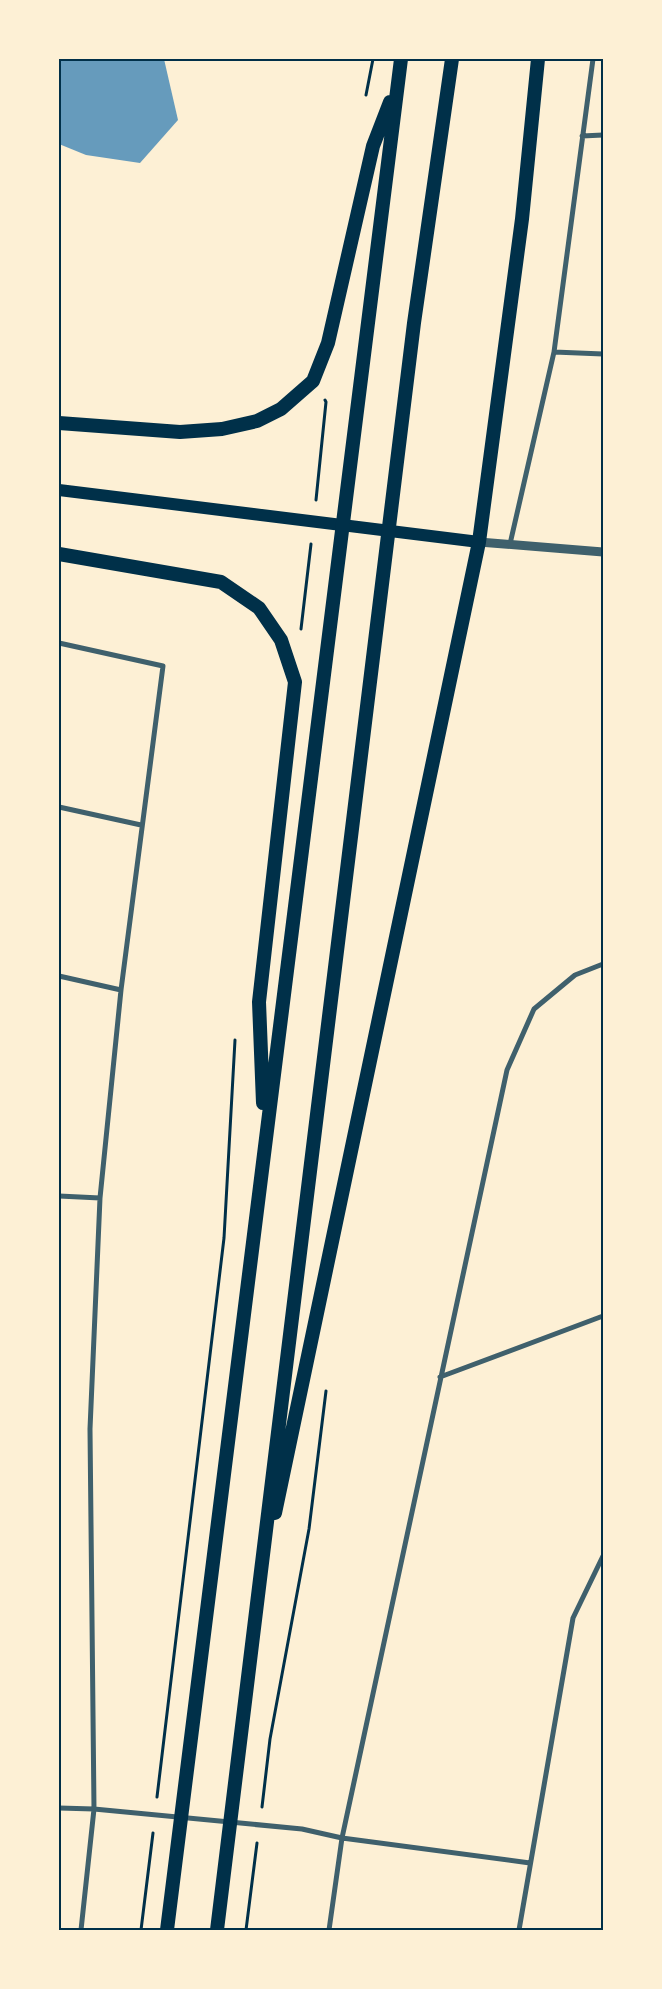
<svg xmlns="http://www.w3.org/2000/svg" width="662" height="1989" viewBox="0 0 662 1989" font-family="Mulish,sans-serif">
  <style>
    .water { fill: #669bbc }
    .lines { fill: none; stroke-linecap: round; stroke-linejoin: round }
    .path { stroke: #003049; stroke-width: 3 }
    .minor { stroke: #3f606c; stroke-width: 5 }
    .tertiary { stroke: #3f606c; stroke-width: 9 }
    .primary { stroke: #003049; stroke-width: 12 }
    .trunk { stroke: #003049; stroke-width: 14 }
    .neatline { fill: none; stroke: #003049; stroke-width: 2 }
  </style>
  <rect width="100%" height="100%" fill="#fdf0d5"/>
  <path class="water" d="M59,59H164L178,120L140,163L86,155L59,144Z"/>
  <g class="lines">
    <path class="path" d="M366,95L373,59
      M316,500L326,402L325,400
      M301,629L311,544
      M157,1797L224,1238L235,1040
      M262,1807L270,1739L309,1529L326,1391
      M141,1930L153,1833
      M246,1930L257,1843"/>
    <path class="minor" d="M582,136L603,135
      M554,352L603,354
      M510,544L554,352L593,59
      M59,643L163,666L121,990L100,1198L90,1429L94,1809L81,1930
      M59,807L141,825
      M59,976L121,990
      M59,1196L100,1198
      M440,1377L603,1316
      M59,1808L94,1809L302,1829L342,1838L530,1863
      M329,1930L342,1838L507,1070L534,1009L575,975L603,964
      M519,1930L573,1618L603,1556"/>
    <path class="tertiary" d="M479,542L603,552"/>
    <path class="primary" d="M59,490L479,542"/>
    <path class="trunk" d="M59,423L180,432L222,429L257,421L281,409L313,381L328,343L373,146L390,102
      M59,554L221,582L259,608L281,640L295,682L259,1002L263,1103
      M275,1513L479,542L522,219L538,59
      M167,1930L401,59
      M217,1930L414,323L452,59"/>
  </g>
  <rect width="662" height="1989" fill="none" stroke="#fdf0d5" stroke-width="120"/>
  <rect x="60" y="60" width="542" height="1869" class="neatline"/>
</svg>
